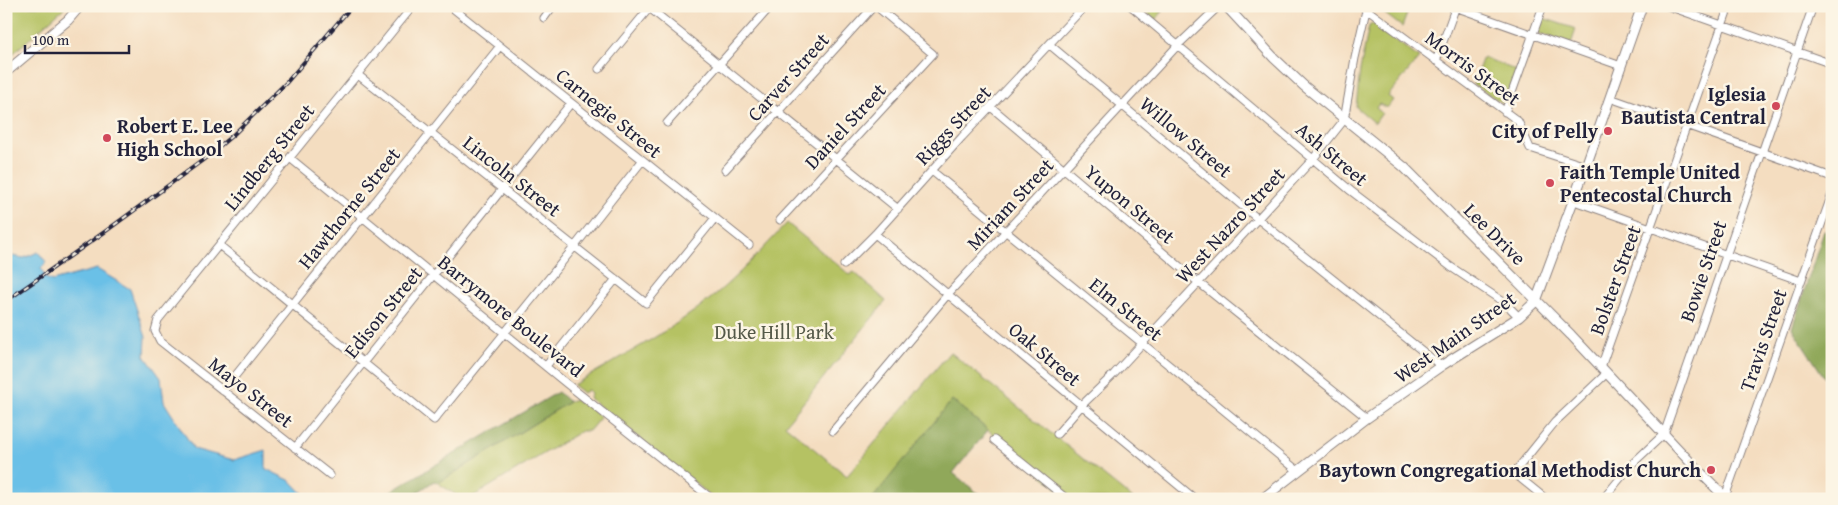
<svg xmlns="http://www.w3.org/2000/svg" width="1838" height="505" viewBox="0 0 1838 505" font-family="'Gentium Book Plus',serif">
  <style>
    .green { fill: #b5c264; stroke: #6c7250 }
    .forest { fill: #90a85a; stroke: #59654a }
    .water { fill: #6bc0e7; stroke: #467191 }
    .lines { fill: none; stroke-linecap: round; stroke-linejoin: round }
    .minor-casing { stroke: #8b807e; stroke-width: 9 }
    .major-casing { stroke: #8b807e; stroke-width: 11 }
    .minor { stroke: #fff; stroke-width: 7 }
    .major { stroke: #fff; stroke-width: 9 }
    .rail-casing { stroke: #22223b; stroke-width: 4 }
    .rail { stroke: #fcf5e5; stroke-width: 2; stroke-dasharray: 5.5; stroke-linecap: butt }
    .poi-dot { fill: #d1495b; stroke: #fcf5e5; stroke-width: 2 }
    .labels { text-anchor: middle; stroke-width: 5; stroke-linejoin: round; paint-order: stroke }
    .street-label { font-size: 20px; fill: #22223b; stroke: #fcf5e5 }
    .poi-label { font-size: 20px; font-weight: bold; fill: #22223b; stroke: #fcf5e5; text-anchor: end }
    .park-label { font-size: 20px; fill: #555a49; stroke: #fcf5e5 }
  </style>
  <rect width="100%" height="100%" fill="#fcf5e5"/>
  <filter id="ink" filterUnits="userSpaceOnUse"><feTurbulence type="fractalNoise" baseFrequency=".02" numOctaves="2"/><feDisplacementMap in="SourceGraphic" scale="10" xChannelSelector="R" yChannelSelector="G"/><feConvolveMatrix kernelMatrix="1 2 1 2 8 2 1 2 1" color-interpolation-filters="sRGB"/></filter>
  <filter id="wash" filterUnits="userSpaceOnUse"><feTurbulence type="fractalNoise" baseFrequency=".0096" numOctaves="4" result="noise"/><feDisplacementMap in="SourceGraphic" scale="20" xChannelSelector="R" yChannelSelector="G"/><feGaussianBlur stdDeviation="1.12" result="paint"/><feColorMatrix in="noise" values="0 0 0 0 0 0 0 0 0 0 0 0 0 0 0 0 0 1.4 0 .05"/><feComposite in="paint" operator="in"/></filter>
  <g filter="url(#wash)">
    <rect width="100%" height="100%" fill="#f4ddc0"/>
    <path class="green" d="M6,6H66L7,59Z
      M1139,6H1167L1155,20Z
      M1375,6H1410L1402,27Z
      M1543,18L1576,29L1571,44L1538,33Z
      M1373,23L1419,58L1388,96L1393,100L1387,108L1379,104L1376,108L1382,113L1375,123L1356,107L1360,70L1369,26Z
      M1483,57L1517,71L1506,102L1502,103L1473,84Z
      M787,223L850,275L854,272L886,301L785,425L847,476L950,352L1133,499H1070L952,400L946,499H715L589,398L591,393L588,390L583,393L573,385C619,358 669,332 710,299C738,276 763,249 787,223Z
      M574,399L582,405L586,404L599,415L600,418L589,431H581L469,499H462L438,483Z"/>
    <path class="forest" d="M1824,231L1832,233V389L1792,328Z
      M558,392L569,402L438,483L434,481L408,499H378Z
      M952,400L988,430L953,473L985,499H872Z"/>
    <path class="water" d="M38,252L46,262L41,269L46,278L52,281L97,269L130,289L146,337L145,356L161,378L164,402L194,449L234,460L266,450V469L291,481L308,499H6V255L24,258Z"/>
  </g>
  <g filter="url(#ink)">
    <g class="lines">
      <defs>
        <path id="minor" d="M450,6L749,245
          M647,6L898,209
          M1131,6L1351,191L1451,267L1505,303L1519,317
          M1362,6L1518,121L1530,148L1586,166
          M1452,6L1621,66
          M1668,6L1832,64
          M544,18L553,6
          M1050,45L1258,219L1441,366
          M1436,61L1456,6
          M599,69L651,6
          M358,75L646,303L715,218
          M1610,98L1832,177
          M991,107L1198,282L1367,418
          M1505,112L1543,6
          M667,123L771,6
          M290,158L567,384L712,499
          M725,170L874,6
          M932,171L1298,471
          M1574,201L1801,281
          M780,220L933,54L876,6
          M875,234L1195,499
          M219,245L434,420L575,246L642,161
          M844,265L875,234L962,137L1085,6
          M546,366L616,279
          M1601,367L1729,6
          M223,391L500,46
          M833,431L948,294L1178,45L1219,6
          M1057,434L1082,405L1114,374L1313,159L1344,120L1355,58L1367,6
          M994,440L1067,499
          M295,448L571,103
          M330,475L160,341L155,331L158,320L413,6
          M1725,497L1832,194
          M1546,499L1514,473L1555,422L1607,373
          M1603,499L1632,464L1664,434L1813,6"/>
        <path id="major" d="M1226,6L1274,58L1304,86L1404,167L1571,335L1694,466L1727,499
          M6,72L68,20L80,6
          M1262,499L1367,418L1441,366L1519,317L1536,301L1586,166L1642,6"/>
      </defs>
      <use href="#minor" class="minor-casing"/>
      <use href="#major" class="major-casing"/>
      <use href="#minor" class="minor"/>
      <use href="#major" class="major"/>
      <defs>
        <path id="rail" d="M6,301L106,231L203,160L234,134L287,82L352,6"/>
      </defs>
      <use href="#rail" class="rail-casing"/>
      <use href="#rail" class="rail"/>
    </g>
  </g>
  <g class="poi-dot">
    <circle cx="1776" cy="106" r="5"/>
    <circle cx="1608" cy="131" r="5"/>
    <circle cx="107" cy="138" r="5"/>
    <circle cx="1550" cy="183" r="5"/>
    <circle cx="1711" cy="470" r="5"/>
  </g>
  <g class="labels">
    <g class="street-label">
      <text transform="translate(1473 68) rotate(36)" y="7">Morris Street</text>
      <text transform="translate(788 77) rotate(-48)" y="7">Carver Street</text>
      <text transform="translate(609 113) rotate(39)" y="7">Carnegie Street</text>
      <text transform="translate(953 125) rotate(-47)" y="7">Riggs Street</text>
      <text transform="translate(845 126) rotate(-47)" y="7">Daniel Street</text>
      <text transform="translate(1186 137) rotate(40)" y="7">Willow Street</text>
      <text transform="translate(1332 154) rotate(40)" y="7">Ash Street</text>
      <text transform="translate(269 157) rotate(-51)" y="7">Lindberg Street</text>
      <text transform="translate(512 176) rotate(38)" y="7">Lincoln Street</text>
      <text transform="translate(1010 204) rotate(-47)" y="7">Miriam Street</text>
      <text transform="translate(1130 204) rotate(40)" y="7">Yupon Street</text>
      <text transform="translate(349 208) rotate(-51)" y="7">Hawthorne Street</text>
      <text transform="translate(1230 225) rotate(-47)" y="7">West Nazro Street</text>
      <text transform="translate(1495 234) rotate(45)" y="7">Lee Drive</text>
      <text transform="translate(1703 271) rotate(-71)" y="7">Bowie Street</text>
      <text transform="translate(1615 280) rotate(-70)" y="7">Bolster Street</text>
      <text transform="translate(1126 309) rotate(39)" y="7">Elm Street</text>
      <text transform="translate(383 312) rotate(-51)" y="7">Edison Street</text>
      <text transform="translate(511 316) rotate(39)" y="7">Barrymore Boulevard</text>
      <text transform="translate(1455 337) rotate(-35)" y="7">West Main Street</text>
      <text transform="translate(1763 340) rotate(-71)" y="7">Travis Street</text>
      <text transform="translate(1045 354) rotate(40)" y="7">Oak Street</text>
      <text transform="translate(251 392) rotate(38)" y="7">Mayo Street</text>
    </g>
    <g class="poi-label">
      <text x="1766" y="101">Iglesia<tspan x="1766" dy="23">Bautista Central</tspan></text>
      <text x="117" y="133" text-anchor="start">Robert E. Lee<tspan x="117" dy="23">High School</tspan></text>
      <text x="1598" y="138">City of Pelly</text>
      <text x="1560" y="179" text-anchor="start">Faith Temple United<tspan x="1560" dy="23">Pentecostal Church</tspan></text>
      <text x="1701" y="477">Baytown Congregational Methodist Church</text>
    </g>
    <g class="park-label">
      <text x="774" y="339">Duke Hill Park</text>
    </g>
  </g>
  <rect width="1838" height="505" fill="none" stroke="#fcf5e5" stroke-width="25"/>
  <path d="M25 45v8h104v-8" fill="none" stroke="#22223b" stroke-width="2.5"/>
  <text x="32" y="45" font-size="15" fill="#22223b" stroke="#fcf5e5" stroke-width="4" paint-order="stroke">100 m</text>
</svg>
